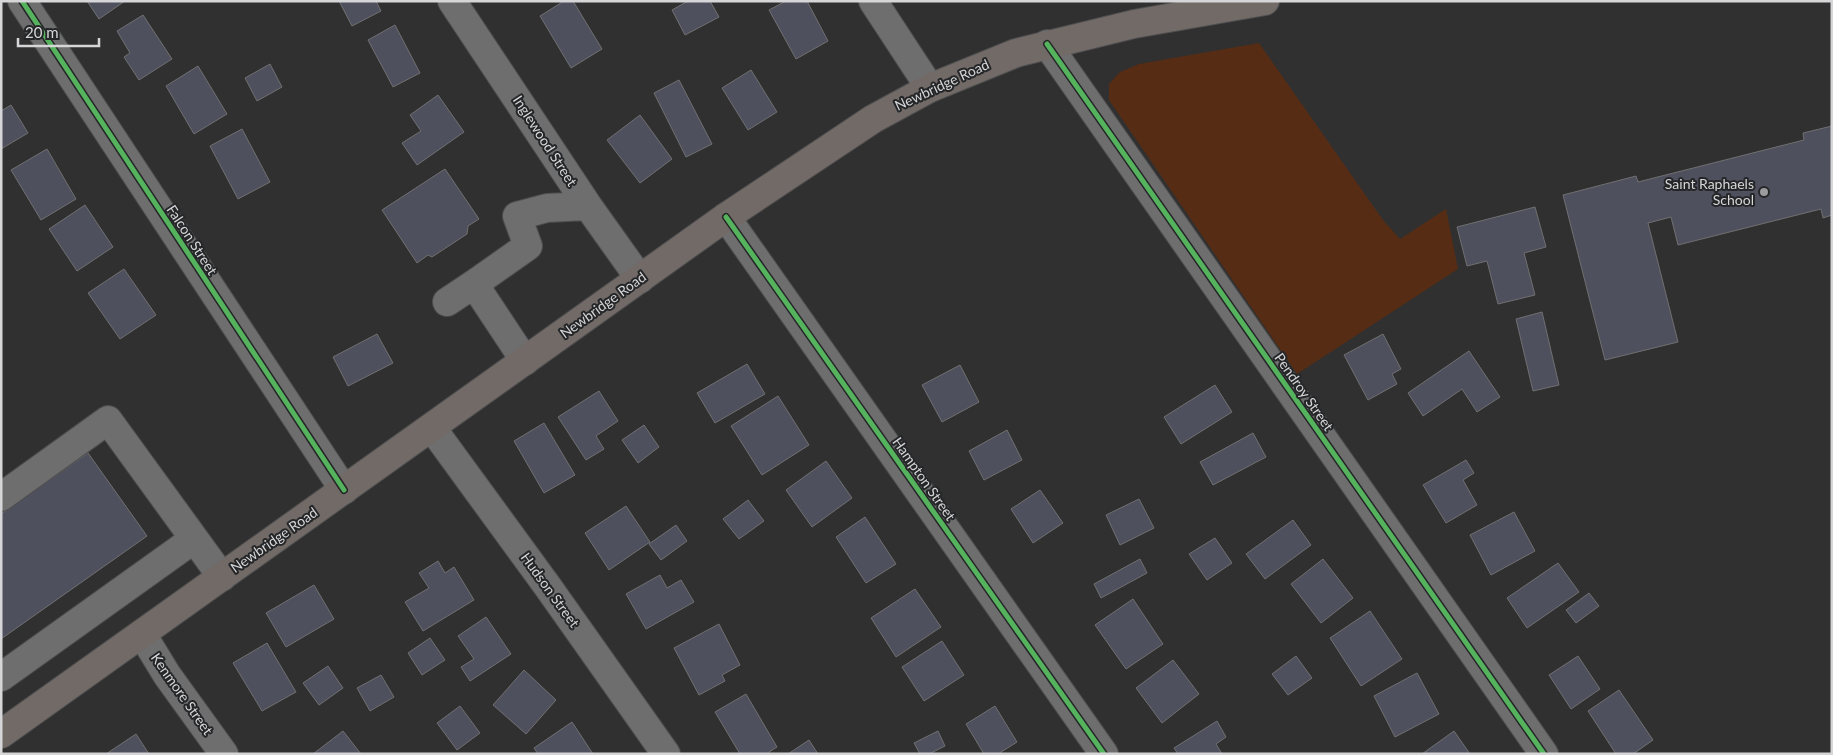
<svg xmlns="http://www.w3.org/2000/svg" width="1833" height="755" viewBox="0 0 1833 755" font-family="Lato,sans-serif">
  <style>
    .green { fill: #562d14 }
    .building { fill: #4f505e; stroke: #707071 }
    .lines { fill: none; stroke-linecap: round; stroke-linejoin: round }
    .minor-casing { stroke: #4e4e4f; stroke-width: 30 }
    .major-casing { stroke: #4e4e4f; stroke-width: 30 }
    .minor { stroke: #6e6e6f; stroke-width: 28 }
    .major { stroke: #716a67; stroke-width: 28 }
    .cycleway-casing { stroke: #252628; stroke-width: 8 }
    .cycleway { stroke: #56b35d; stroke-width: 5 }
    .poi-dot { fill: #9c9c9e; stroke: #252628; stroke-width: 2 }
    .labels { text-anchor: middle; stroke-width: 4; stroke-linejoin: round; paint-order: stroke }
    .street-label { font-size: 14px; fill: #d6d6d8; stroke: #252628 }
    .poi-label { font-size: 14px; fill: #d6d6d8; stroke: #252628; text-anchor: end }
  </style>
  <rect width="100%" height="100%" fill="#303031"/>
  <path class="green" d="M1259,43L1383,220L1400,239L1446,209L1458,269L1297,374L1109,100V84L1120,72L1139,64Z"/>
  <path class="building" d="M87,1H125L99,19Z
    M339,1H376L381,11L352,26Z
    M564,1H573L602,49L571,68L540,16Z
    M688,1H710L719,17L685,35L672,10Z
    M786,1H807L828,41L796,59L769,10Z
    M143,15L172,59L139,80L124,57L130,53L117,31Z
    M395,25L420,73L393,87L368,40Z
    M270,64L282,87L257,101L245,78Z
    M198,66L227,114L194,134L166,86Z
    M751,70L777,112L748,130L722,88Z
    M679,80L712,144L686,157L654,93Z
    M438,95L464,132L417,165L402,143L421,131L410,115Z
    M11,105L28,133L1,149V111Z
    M640,115L672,159L640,183L607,140Z
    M1832,126V215L1823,218L1821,209L1678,245L1671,217L1648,223L1678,342L1605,360L1563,195L1636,176L1638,182L1804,140L1803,133Z
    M242,129L270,182L238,199L210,146Z
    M47,149L76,199L41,220L11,170Z
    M445,169L479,219L468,226L467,234L432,257L428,255L417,263L382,210Z
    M85,205L113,247L77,271L49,229Z
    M1535,207L1546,247L1524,253L1535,295L1498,304L1487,261L1467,266L1457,227Z
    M124,269L156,315L120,339L88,293Z
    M1542,312L1559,385L1533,391L1516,319Z
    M377,334L393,363L348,386L333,357Z
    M1383,334L1401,369L1392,374L1397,384L1368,400L1344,355Z
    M1469,351L1500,397L1477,412L1462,389L1423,416L1408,393Z
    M747,364L765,394L715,423L697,393Z
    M960,365L979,402L942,422L922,385Z
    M1215,385L1232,412L1181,444L1164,417Z
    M599,391L618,421L596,436L604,449L586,460L558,417Z
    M778,396L809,445L762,475L731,426Z
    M544,423L575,475L544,493L514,441Z
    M644,425L659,447L638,463L622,440Z
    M1007,430L1022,460L984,480L969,451Z
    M1253,433L1266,457L1213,485L1200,462Z
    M88,453L147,536L1,639V514Z
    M1466,460L1474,473L1463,480L1477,505L1446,523L1423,485Z
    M826,461L852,498L812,527L786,490Z
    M1040,490L1063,523L1033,543L1011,509Z
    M1139,499L1154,528L1120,545L1106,515Z
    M748,500L764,521L739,539L723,519Z
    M626,506L650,542L609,570L585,533Z
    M1514,512L1535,551L1491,575L1470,535Z
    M865,517L896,564L866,583L836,537Z
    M1293,520L1311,545L1265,579L1246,554Z
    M676,525L687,541L661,560L649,544Z
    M1215,538L1232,563L1207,580L1189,554Z
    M1140,559L1147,573L1101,598L1094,584Z
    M1323,559L1353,598L1321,623L1291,584Z
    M438,561L445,573L454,567L474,600L423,631L405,602L429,588L419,573Z
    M1558,563L1579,592L1527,628L1507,598Z
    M660,575L667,588L681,580L694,602L646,629L626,594Z
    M314,585L334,619L286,647L266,613Z
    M915,589L941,627L896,657L871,618Z
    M1589,593L1599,606L1576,623L1566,610Z
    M1133,599L1163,644L1126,669L1095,625Z
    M1370,611L1402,659L1361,686L1330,638Z
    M486,617L511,654L470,681L461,667L474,659L458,636Z
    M719,624L740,665L722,675L725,681L699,695L674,648Z
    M430,638L445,660L422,675L408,653Z
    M942,641L964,675L924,701L902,667Z
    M267,643L296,692L262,711L233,663Z
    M1296,656L1312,678L1288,695L1272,674Z
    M1578,656L1600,689L1571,709L1549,675Z
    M1173,660L1199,694L1162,723L1136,688Z
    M328,666L343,688L319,705L303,683Z
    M524,670L556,700L526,734L493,705Z
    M1417,673L1439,714L1395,737L1374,696Z
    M381,675L394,697L370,711L357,688Z
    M1619,690L1653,740L1633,754H1616L1588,711Z
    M746,694L777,747L766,754H740L715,712Z
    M460,706L480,733L457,750L437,723Z
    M995,706L1017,742L998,754H984L966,724Z
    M1217,721L1226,737L1216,744L1222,754H1178L1174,748Z
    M572,722L593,754H538L534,748Z
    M343,731L361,754H313Z
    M938,731L945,746L929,754H920L914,743Z
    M1454,731L1470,754H1422Z
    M136,734L149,754H106Z
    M809,740L818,754H788Z"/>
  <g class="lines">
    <defs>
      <path id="minor" d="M22,1L344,490
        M452,1L588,206L640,279
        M873,1L930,88
        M1047,44L1544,754
        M726,217L1104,754
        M447,302L474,284
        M525,361L474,284L528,246L517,216L547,208L588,206
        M432,428L548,587L666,754
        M1,497L108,420L222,577
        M142,634L167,675L224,754
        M1,677L194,539"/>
      <path id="major" d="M1,734L726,217L873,119L930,88L1016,53L1134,24L1265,1"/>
    </defs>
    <use href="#minor" class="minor-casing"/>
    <use href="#major" class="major-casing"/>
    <use href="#minor" class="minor"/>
    <use href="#major" class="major"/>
    <defs>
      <path id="cycleway" d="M22,1L344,490
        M1047,44L1544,754
        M726,217L1104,754"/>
    </defs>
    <use href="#cycleway" class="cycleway-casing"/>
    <use href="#cycleway" class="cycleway"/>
  </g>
  <circle class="poi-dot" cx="1764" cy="192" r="5"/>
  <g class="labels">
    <g class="street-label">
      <text transform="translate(942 85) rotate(-25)" y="5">Newbridge Road</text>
      <text transform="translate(545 141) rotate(57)" y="5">Inglewood Street</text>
      <text transform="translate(192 240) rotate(57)" y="5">Falcon Street</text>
      <text transform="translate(603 305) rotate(-36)" y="5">Newbridge Road</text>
      <text transform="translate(1304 392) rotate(55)" y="5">Pendroy Street</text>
      <text transform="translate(924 479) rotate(55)" y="5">Hampton Street</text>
      <text transform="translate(274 540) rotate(-35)" y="5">Newbridge Road</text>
      <text transform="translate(550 590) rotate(54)" y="5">Hudson Street</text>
      <text transform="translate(182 694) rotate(55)" y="5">Kenmore Street</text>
    </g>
    <g class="poi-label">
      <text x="1754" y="189">Saint Raphaels<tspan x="1754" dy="16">School</tspan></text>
    </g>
  </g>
  <rect width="1833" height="755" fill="none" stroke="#d6d6d8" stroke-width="5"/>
  <path d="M18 38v8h81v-8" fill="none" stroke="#d6d6d8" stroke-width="2.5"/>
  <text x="25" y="38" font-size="15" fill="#d6d6d8" stroke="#252628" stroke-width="4" paint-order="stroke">20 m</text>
</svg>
